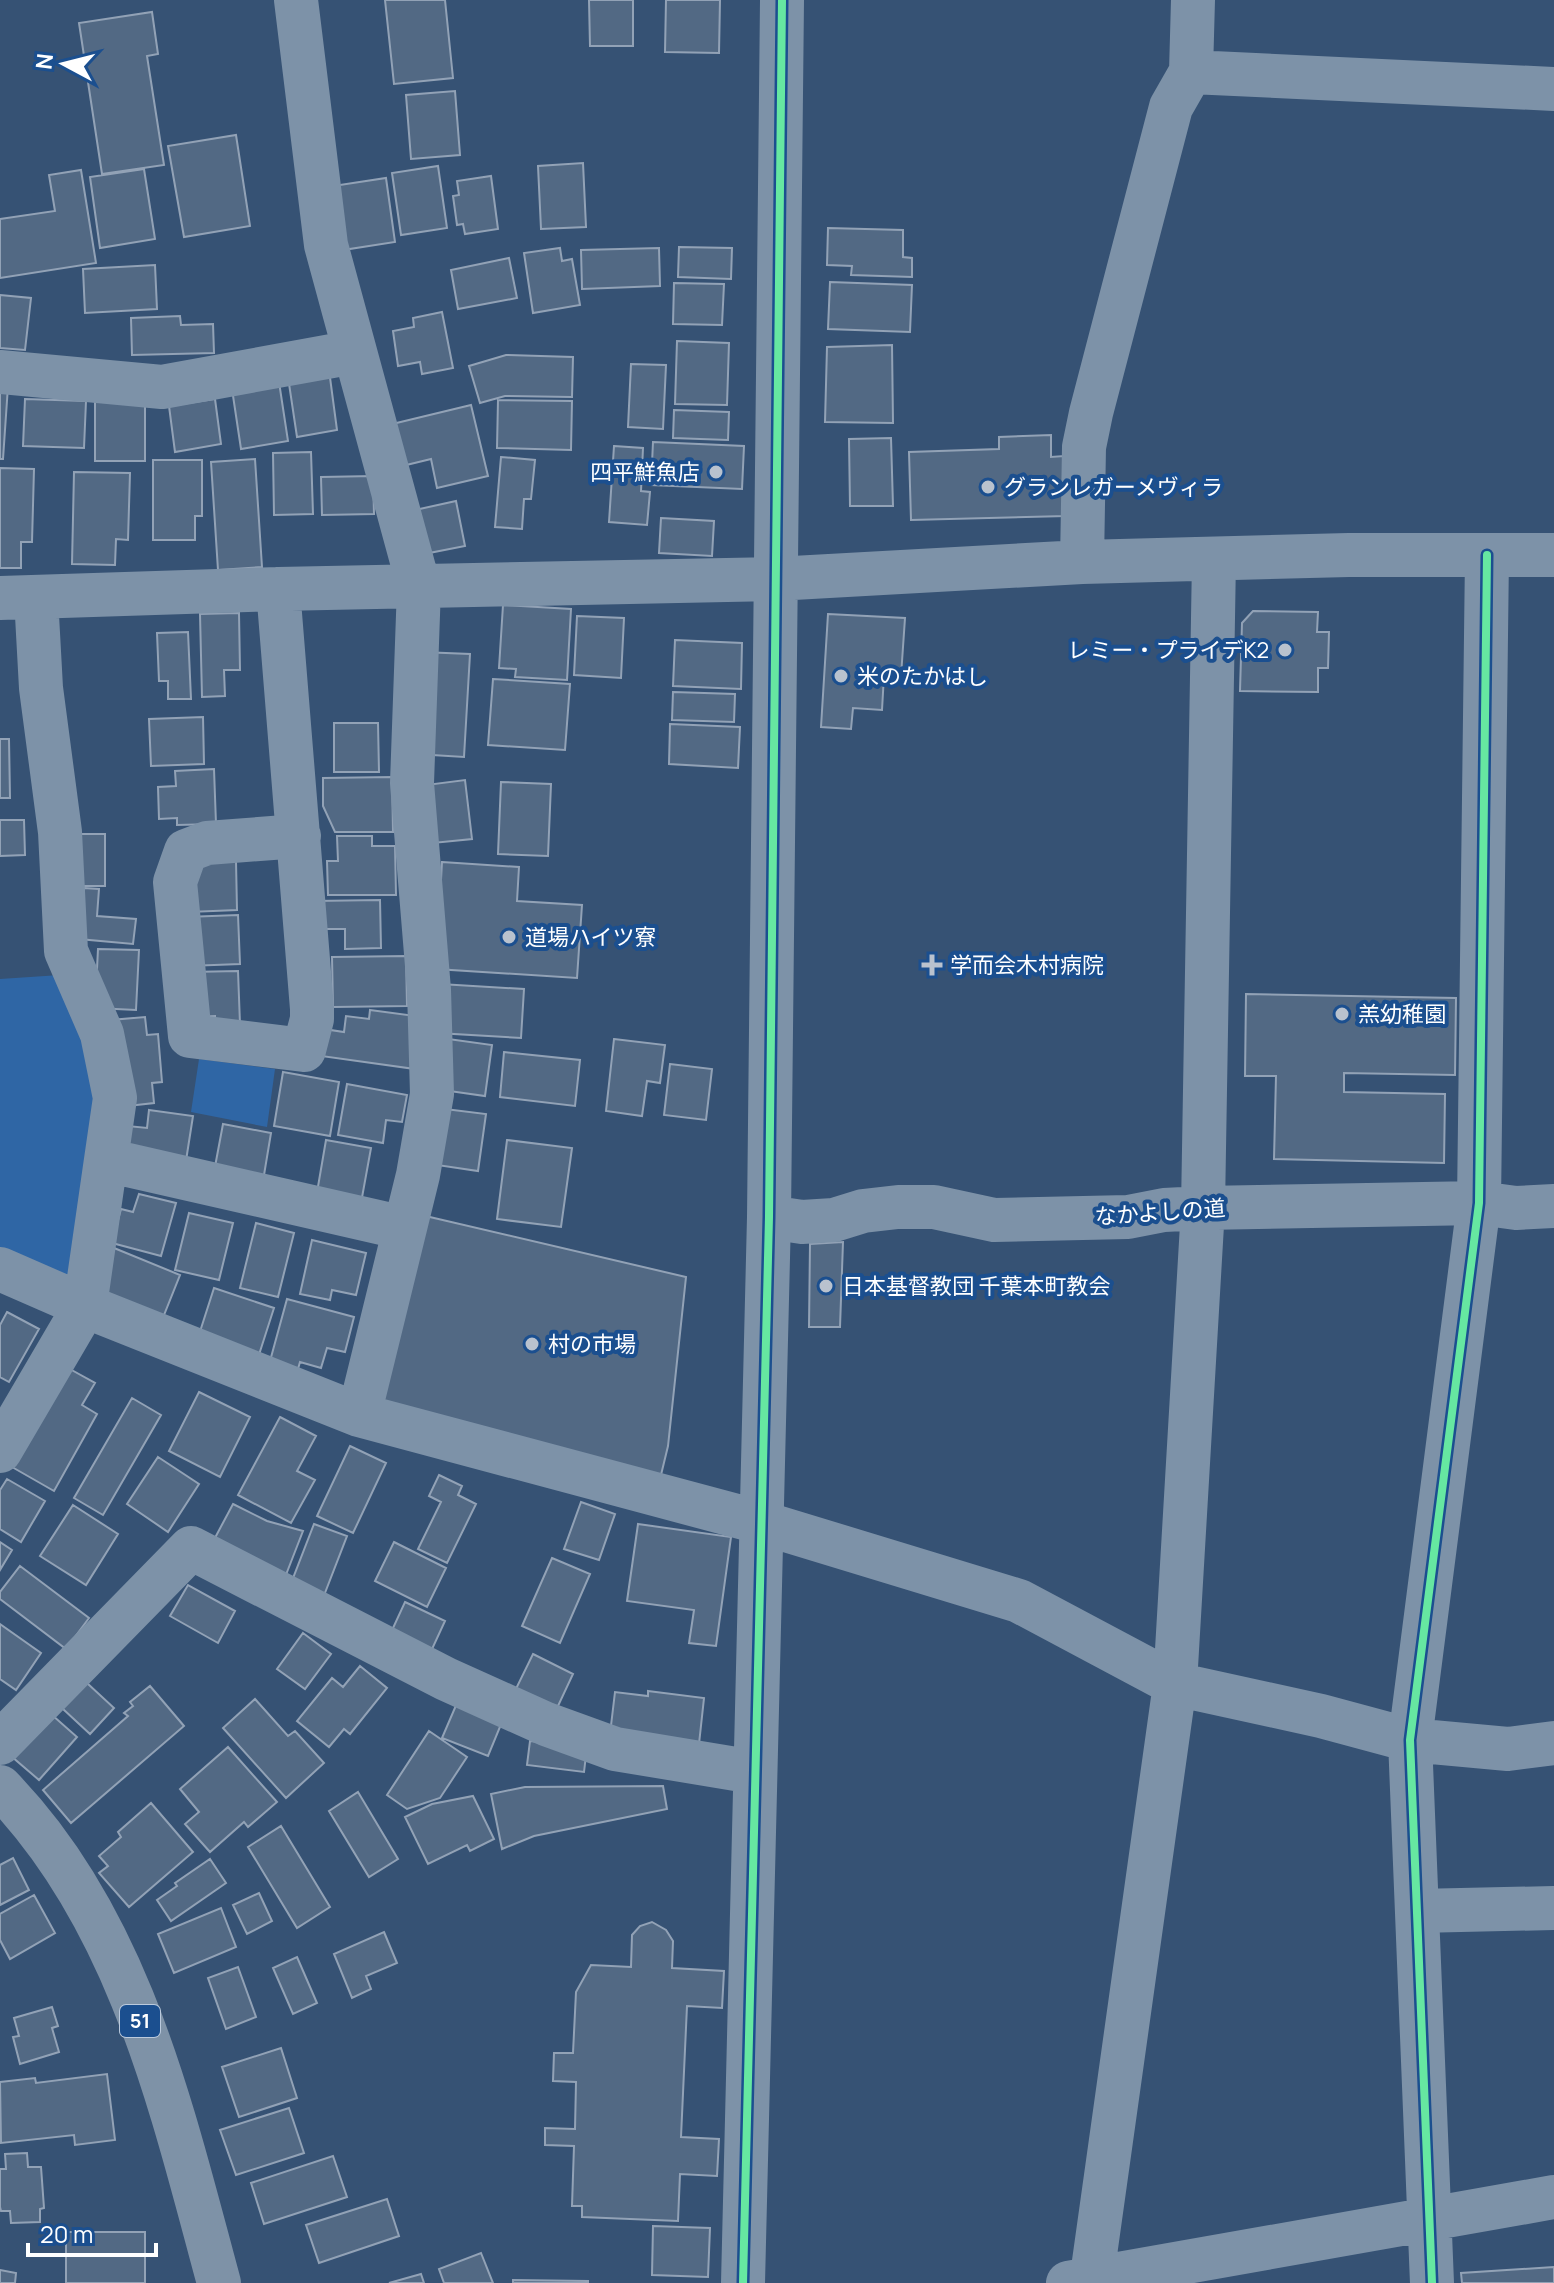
<svg xmlns="http://www.w3.org/2000/svg" width="1554" height="2283" viewBox="0 0 1554 2283" font-family="Manrope,'Noto Sans JP',sans-serif">
  <style>
    .green { fill: #2f66a5 }
    .building { fill: #526984; stroke: #92a2b6; stroke-width: 2 }
    .lines { fill: none; stroke-linecap: round; stroke-linejoin: round }
    .minor { stroke: #7d92a8; stroke-width: 44 }
    .highway { stroke: #7e92a7; stroke-width: 44 }
    .cycleway-casing { stroke: #1b4f8f; stroke-width: 13 }
    .cycleway { stroke: #66e7a1; stroke-width: 8 }
    .poi-dot { fill: #b9c2ce; stroke: #1b4f8f; stroke-width: 3 }
    .labels { text-anchor: middle; stroke-width: 8; stroke-linejoin: round; paint-order: stroke }
    .shield { fill: #1b4f8f; stroke: #bbcadd; stroke-width: 2 }
    .shield-label { font-size: 20px; font-weight: bold; fill: #fff }
    .poi-label { font-size: 22px; fill: #fff; stroke: #1b4f8f; text-anchor: start }
    .street-label { font-size: 22px; fill: #fff; stroke: #1b4f8f }
  </style>
  <rect width="100%" height="100%" fill="#365274"/>
  <path class="green" d="M75,974L99,1036L77,1275L59,1282L0,1256V979Z
    M199,1059L275,1069L267,1127L191,1112Z"/>
  <path class="building" d="M385,0H445L453,78L394,84Z
    M589,0H633V46H590Z
    M666,0H720L719,53L665,52Z
    M152,12L158,54L147,56L164,165L102,174L79,23Z
    M455,91L460,155L411,159L406,95Z
    M236,135L250,226L184,237L168,146Z
    M583,163L586,227L541,229L538,166Z
    M438,166L447,228L401,235L392,173Z
    M144,169L155,239L100,248L90,177Z
    M81,170L96,263L0,278V219L55,211L49,175Z
    M491,176L498,229L465,234L463,224L457,225L453,196L459,195L457,181Z
    M386,178L395,242L343,250L333,186Z
    M828,228L903,230V257L912,258V277L851,275L852,266L827,265Z
    M679,247L732,248L731,279L678,277Z
    M560,248L562,261L572,259L580,305L533,313L524,253Z
    M659,248L660,286L582,289L581,250Z
    M509,258L517,298L458,309L451,270Z
    M155,265L157,309L85,313L83,269Z
    M830,282L912,285L910,332L828,329Z
    M674,283L724,284L722,325L673,324Z
    M0,295L31,298L25,350L0,348Z
    M442,312L453,368L422,374L420,362L398,366L393,331L414,327L413,318Z
    M180,316L181,325L213,324L214,353L132,355L131,318Z
    M677,341L729,343L727,405L675,404Z
    M892,345L893,423L825,422L827,347Z
    M506,355L573,357L572,397L505,396L480,403L469,366Z
    M631,364L666,365L663,429L628,427Z
    M329,370L337,430L297,437L288,377Z
    M279,382L288,441L241,449L232,389Z
    M0,386H8L3,459H0Z
    M25,399L86,401L84,448L23,446Z
    M95,399L145,400V461H95Z
    M215,399L221,444L175,452L169,406Z
    M498,400L572,401L571,450L497,448Z
    M471,405L488,476L437,488L431,459L394,468L384,426Z
    M674,410L729,412L728,440L673,438Z
    M1051,435V457L1064,456L1066,516L911,520L909,452L999,449V437Z
    M891,438L893,506H850L849,439Z
    M653,442L744,446L742,489L651,485Z
    M614,446L643,448L641,491L650,492L647,525L609,522Z
    M311,452L313,514L274,515L273,453Z
    M501,457L535,460L531,499H524L522,529L495,527Z
    M255,459L262,567L218,570L211,462Z
    M153,460H202V516H195V540H153Z
    M0,468L34,469L32,542H21V568H0Z
    M74,472L130,473L128,540L116,539L115,565L72,564Z
    M373,476L374,514L322,515L321,477Z
    M456,501L465,546L424,554L415,510Z
    M661,518L714,521L712,556L659,553Z
    M503,605L571,609L567,680L515,677L516,669L499,668Z
    M1253,611L1318,612L1317,632H1329L1328,668H1318V692L1240,691L1242,623Z
    M239,613L240,670H224L225,696L202,697L200,614Z
    M828,614L905,618L901,676L884,675L882,710L853,708L851,729L821,727Z
    M577,616L624,618L621,678L574,675Z
    M188,632L191,699H168V681H159L157,633Z
    M675,640L742,643L741,689L673,686Z
    M421,652L470,654L464,757L416,754Z
    M493,679L570,684L565,750L488,745Z
    M673,692L735,694L734,722L672,720Z
    M203,717L204,764L151,766L149,719Z
    M334,723H378L379,772H334Z
    M670,724L740,727L738,768L669,764Z
    M0,739H9L10,798H0Z
    M214,769L216,824L177,825V818L159,819L158,787L176,786L175,771Z
    M392,777L393,832H335L323,806V778Z
    M465,780L472,839L433,843L426,785Z
    M501,782L551,784L548,856L498,854Z
    M0,820H24L25,855L0,856Z
    M66,834H105V886H66Z
    M337,836H372V846H395L396,895H328L327,861H338Z
    M236,861L237,910L189,912L187,862Z
    M442,862L519,867L517,901L582,905L577,978L436,969Z
    M84,888L99,889L97,916L136,919L133,944L79,939Z
    M380,900L381,948L345,949V929H314V901Z
    M238,915L240,964L188,966L186,917Z
    M98,949L139,950L136,1010L95,1008Z
    M406,956L407,1006L333,1007L332,957Z
    M238,971L240,1024L215,1025V1016L192,1017L190,972Z
    M440,984L524,989L521,1038L437,1033Z
    M1246,994L1456,998L1455,1075L1344,1073V1092L1445,1094L1444,1163L1274,1159L1276,1076H1245Z
    M370,1010L423,1017L415,1069L314,1055L317,1028L344,1032L346,1016L369,1019Z
    M145,1017L147,1035L158,1034L162,1082L152,1083L154,1103L119,1107L111,1020Z
    M441,1038L492,1045L485,1096L435,1089Z
    M614,1039L665,1045L660,1083L647,1081L642,1116L606,1111Z
    M504,1052L580,1060L575,1106L500,1097Z
    M670,1064L712,1069L706,1120L664,1115Z
    M283,1072L339,1082L330,1136L274,1126Z
    M347,1084L407,1095L402,1122L386,1120L383,1143L338,1135Z
    M445,1109L486,1114L478,1171L437,1165Z
    M149,1110L193,1116L185,1167L123,1158L128,1126L147,1128Z
    M223,1124L271,1133L263,1181L214,1172Z
    M326,1140L371,1148L361,1203L315,1204Z
    M507,1140L572,1148L561,1227L497,1219Z
    M139,1194L176,1203L161,1256L112,1243L121,1209L133,1212Z
    M189,1213L233,1223L219,1280L175,1270Z
    M417,1214L686,1277L668,1446L660,1479L370,1412Z
    M256,1223L294,1233L278,1297L240,1288Z
    M312,1240L366,1253L356,1295L332,1290L330,1300L300,1294Z
    M843,1242L840,1327H809L810,1244Z
    M114,1248L180,1275L160,1325L94,1298Z
    M214,1288L274,1308L256,1364L196,1344Z
    M287,1299L354,1317L345,1352L327,1348L321,1368L300,1362L295,1379L267,1372Z
    M7,1312L39,1329L9,1382L0,1377V1325Z
    M68,1368L95,1383L82,1405L97,1414L54,1491L12,1467Z
    M199,1392L250,1417L220,1477L169,1451Z
    M132,1398L161,1415L103,1515L74,1498Z
    M280,1417L316,1436L297,1471L315,1480L291,1523L238,1495Z
    M350,1446L386,1463L353,1533L317,1516Z
    M158,1457L199,1484L168,1532L127,1504Z
    M439,1475L462,1486L458,1495L476,1504L447,1563L418,1549L441,1502L429,1496Z
    M7,1479L45,1501L21,1542L0,1529V1490Z
    M581,1502L615,1514L599,1560L564,1549Z
    M233,1504L267,1521L303,1531L282,1585L208,1551Z
    M73,1505L118,1534L86,1585L40,1556Z
    M314,1524L347,1536L323,1598L290,1586Z
    M638,1524L731,1537L716,1646L689,1643L694,1610L627,1601Z
    M0,1542L12,1550L0,1570Z
    M394,1542L446,1568L427,1607L375,1581Z
    M552,1558L590,1574L560,1643L522,1626Z
    M20,1566L89,1618L66,1649L0,1599V1592Z
    M188,1585L235,1611L218,1643L170,1616Z
    M405,1602L445,1621L427,1660L387,1641Z
    M0,1624L41,1653L16,1690L0,1679Z
    M303,1633L331,1654L305,1689L277,1669Z
    M533,1654L573,1674L551,1721L510,1701Z
    M360,1666L387,1688L350,1734L344,1729L329,1747L297,1721L332,1678L343,1687Z
    M74,1671L114,1708L90,1734L50,1697Z
    M150,1686L184,1726L71,1823L43,1790L128,1716L124,1713L133,1706L130,1702Z
    M648,1691L704,1698L698,1753L610,1734L615,1692L648,1696Z
    M255,1699L288,1736L295,1731L324,1763L286,1798L223,1728Z
    M457,1703L502,1722L488,1756L442,1738Z
    M43,1707L77,1737L39,1780L11,1756Z
    M429,1731L467,1757L440,1798L407,1809L387,1795Z
    M530,1741L587,1747L584,1772L527,1765Z
    M228,1747L277,1802L248,1827L244,1822L210,1852L185,1824L199,1812L180,1789Z
    M663,1786L667,1809L534,1836L502,1849L491,1794L525,1787Z
    M358,1792L398,1859L369,1877L329,1811Z
    M473,1796L494,1839L470,1851L467,1845L428,1864L405,1817L432,1804Z
    M151,1803L193,1852L129,1907L99,1873L108,1866L99,1856L121,1837L118,1832Z
    M281,1826L330,1907L297,1928L248,1847Z
    M13,1858L29,1890L0,1905V1865Z
    M210,1859L226,1883L171,1921L157,1900L177,1886L175,1883Z
    M259,1893L272,1921L247,1934L233,1905Z
    M34,1895L55,1933L10,1959L0,1940V1914Z
    M221,1908L236,1947L174,1973L158,1934Z
    M652,1922L666,1930L673,1941L672,1968L724,1971L722,2008L687,2006L681,2137L719,2139L717,2176L680,2174L678,2221L582,2217V2206H572L574,2146L545,2145V2128L575,2129L576,2082L553,2081L554,2053H573L576,1992L591,1965L631,1967L632,1935L640,1926Z
    M384,1932L397,1963L366,1976L371,1989L352,1998L334,1954Z
    M297,1957L317,2003L293,2014L273,1968Z
    M238,1967L256,2017L226,2029L208,1978Z
    M52,2007L58,2026L52,2028L59,2052L20,2064L13,2037L19,2036L14,2018Z
    M281,2048L297,2098L239,2117L222,2067Z
    M107,2074L115,2140L75,2145L74,2135L1,2143L0,2082L35,2078L36,2083Z
    M289,2108L304,2153L236,2175L220,2130Z
    M27,2153L28,2167H41L44,2208L40,2209V2222L11,2223L10,2211H1L0,2207V2169H6L5,2154Z
    M333,2156L347,2197L264,2224L251,2183Z
    M387,2199L399,2236L319,2263L306,2225Z
    M653,2226L710,2228L708,2277L652,2275Z
    M66,2232H145V2283H66Z
    M481,2253L493,2283H444L439,2269Z
    M1554,2267V2283H1462L1461,2273Z
    M0,2270L16,2273L15,2283H0Z
    M421,2274L424,2283H389Z
    M513,2280L588,2281V2283H513Z"/>
  <g class="lines">
    <path class="minor" d="M296,0L326,245L419,587L412,783L429,990L432,1094L418,1175L359,1415
      M1193,0L1191,72L1554,89
      M0,372L162,387L354,352
      M1082,562L1084,447L1091,413L1171,107L1191,72
      M278,589L312,1009V1019L304,1050L190,1036L175,882L186,851L207,843L299,836
      M36,597L41,688L60,832L66,951L102,1034L115,1098L106,1160
      M0,598L278,589L775,579L1082,562L1349,555H1554
      M769,1217L802,1222L834,1220L863,1211L898,1207H934L994,1220L1128,1217L1164,1210L1203,1208L1479,1203L1516,1208L1554,1206
      M0,1269L85,1306L359,1415L763,1523L1019,1601L1175,1684L1321,1716L1410,1740L1508,1749L1554,1743
      M0,1451L85,1306L106,1160L404,1228
      M0,1743L191,1548L446,1679L546,1724L615,1749L754,1772
      M1417,1911L1554,1908
      M743,2283L769,1217L782,0
      M1068,2283L1554,2197
      M1091,2283L1175,1684L1203,1208L1214,559
      M1432,2283L1410,1740L1479,1203L1487,555"/>
    <path class="highway" d="M0,1787C130,1920 172,2110 219,2283"/>
    <defs>
      <path id="cycleway" d="M743,2283L769,1217L782,0
        M1432,2283L1410,1740L1479,1203L1487,555"/>
    </defs>
    <use href="#cycleway" class="cycleway-casing"/>
    <use href="#cycleway" class="cycleway"/>
  </g>
  <g class="poi-dot">
    <circle cx="716" cy="472" r="8"/>
    <circle cx="988" cy="487" r="8"/>
    <circle cx="1285" cy="650" r="8"/>
    <circle cx="841" cy="676" r="8"/>
    <circle cx="509" cy="937" r="8"/>
    <path d="M928 953h8v8h8v8h-8v8h-8v-8h-8v-8h8z"/>
    <circle cx="1342" cy="1014" r="8"/>
    <circle cx="826" cy="1286" r="8"/>
    <circle cx="532" cy="1344" r="8"/>
  </g>
  <g class="labels">
    <rect class="shield" x="120" y="2005" width="40" height="32" rx="6"/>
    <g class="shield-label">
      <text x="140" y="2028">51</text>
    </g>
    <g class="poi-label">
      <text x="700" y="480" text-anchor="end">四平鮮魚店</text>
      <text x="1004" y="495">グランレガーメヴィラ</text>
      <text x="1269" y="658" text-anchor="end">レミー・プライデK2</text>
      <text x="857" y="684">米のたかはし</text>
      <text x="525" y="945">道場ハイツ寮</text>
      <text x="950" y="973">学而会木村病院</text>
      <text x="1358" y="1022">羔幼稚園</text>
      <text x="842" y="1294">日本基督教団 千葉本町教会</text>
      <text x="548" y="1352">村の市場</text>
    </g>
    <g class="street-label">
      <text transform="translate(1160 1212) rotate(-4)" y="8">なかよしの道</text>
    </g>
  </g>
  <g transform="translate(64 64) rotate(277)" stroke="#1b4f8f" stroke-width="6" paint-order="stroke">
  <path d="M0-6L14 30L0 20L-14 30Z" fill="#ffffff"/>
  <text y="-12" font-size="22" font-weight="bold" text-anchor="middle" fill="#ffffff">N</text>
  </g>
  <path d="M28 2243v12h128v-12" fill="none" stroke="#ffffff" stroke-width="4"/>
  <text x="40" y="2243" font-size="24" fill="#ffffff" stroke="#1b4f8f" stroke-width="6" paint-order="stroke">20 m</text>
</svg>
